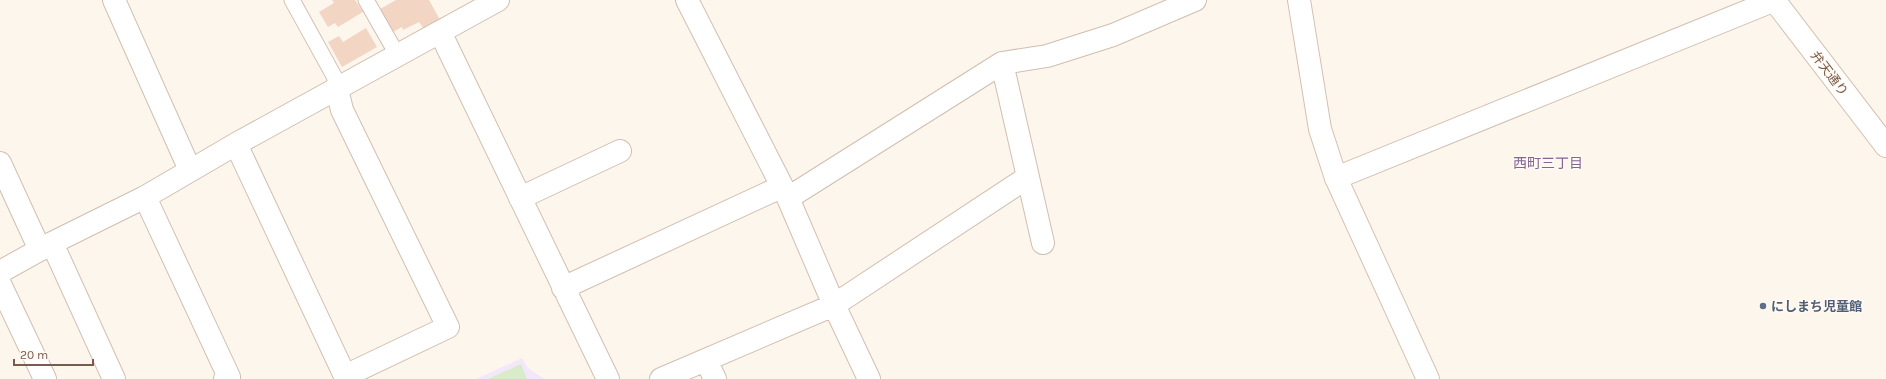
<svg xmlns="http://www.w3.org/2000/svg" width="1886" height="379" viewBox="0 0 1886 379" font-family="Karla,'Noto Sans JP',sans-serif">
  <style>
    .education { fill: #f3e8fa }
    .green { fill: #d8ecc9 }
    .building { fill: #f3d5c3 }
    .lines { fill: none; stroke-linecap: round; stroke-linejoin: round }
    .lane-casing { stroke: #d1beb0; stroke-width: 17 }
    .street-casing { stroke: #d1beb0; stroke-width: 24 }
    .secondary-casing { stroke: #d6c0b0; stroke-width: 24 }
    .lane { stroke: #fff; stroke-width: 15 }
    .street { stroke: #fff; stroke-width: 22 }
    .secondary { stroke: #fff; stroke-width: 22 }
    .service-dot { fill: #5c6f8a; stroke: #fffaf3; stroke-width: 1.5 }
    .labels { text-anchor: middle; stroke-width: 3; stroke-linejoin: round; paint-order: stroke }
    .street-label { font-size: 13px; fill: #7a5c4d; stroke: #fffaf3 }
    .service-label { font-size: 13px; font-weight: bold; fill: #4e5e75; stroke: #fffaf3; text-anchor: start }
    .neighbourhood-label { font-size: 14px; fill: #846695; stroke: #fffaf3 }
  </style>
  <rect width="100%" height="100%" fill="#fdf6ec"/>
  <path class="education" d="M522,358L528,368L545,379H476Z"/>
  <path class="green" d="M521,364L527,379H488Z"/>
  <path class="building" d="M332,0H355L363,12L338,27L335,23L328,27L319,12L334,3Z
    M396,0H429L440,20L424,29L419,22L403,30L402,27L393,32L380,9Z
    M366,28L377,47L342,67L328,42L339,36L343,42Z"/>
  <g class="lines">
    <defs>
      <path id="lane" d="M292,0L334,76L337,89
        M366,0L398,56"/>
      <path id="street" d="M114,0L190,170
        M687,0L788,198L834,305L869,379
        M440,32L608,379
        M1002,63L1043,243
        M236,144L345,376L448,327L342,110L337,89
        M0,163L40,250
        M1336,178L1775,0
        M145,197L229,377L225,379
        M520,198L620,151
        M788,198L1002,63L1047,56L1113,35L1195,0
        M52,243L114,379
        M0,272L52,243L145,197L236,144L498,0
        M0,284L45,379
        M563,288L781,187
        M706,360L715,379
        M661,379L834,305L1028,177"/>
      <path id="secondary" d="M1299,0L1320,129L1336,178L1428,379
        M1774,0L1886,146"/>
    </defs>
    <use href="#lane" class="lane-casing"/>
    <use href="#street" class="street-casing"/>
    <use href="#secondary" class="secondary-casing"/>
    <use href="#lane" class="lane"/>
    <use href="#street" class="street"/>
    <use href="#secondary" class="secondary"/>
  </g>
  <circle class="service-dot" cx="1763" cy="306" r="4"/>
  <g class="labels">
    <g class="street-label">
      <text transform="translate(1830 73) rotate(53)" y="5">弁天通り</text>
    </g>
    <g class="service-label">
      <text x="1771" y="311">にしまち児童館</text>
    </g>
    <g class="neighbourhood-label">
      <text x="1548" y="168">西町三丁目</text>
    </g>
  </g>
  <path d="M14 359v6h79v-6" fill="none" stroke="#7a5c4d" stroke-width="2"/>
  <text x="20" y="359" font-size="12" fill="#7a5c4d" stroke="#fffaf3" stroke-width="3" paint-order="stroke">20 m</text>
</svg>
